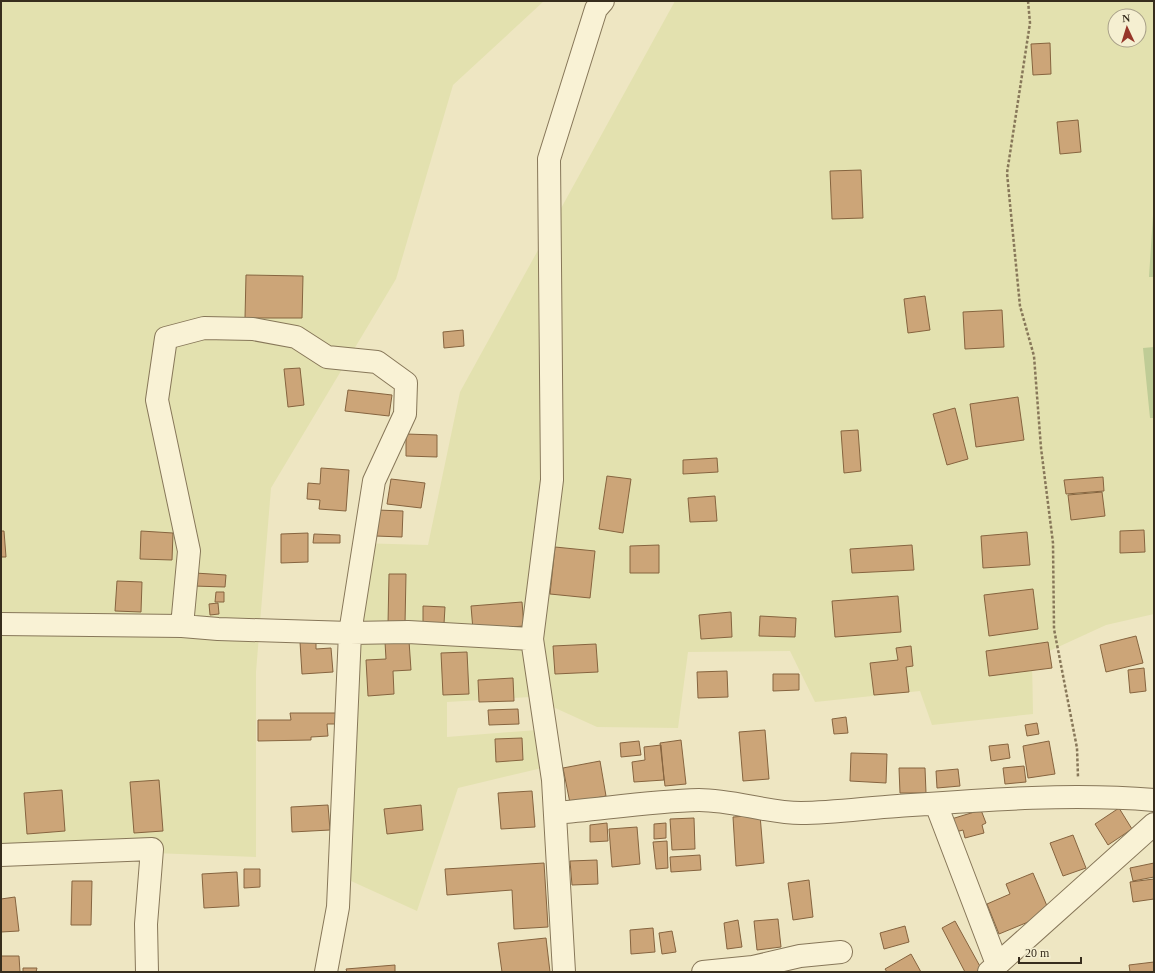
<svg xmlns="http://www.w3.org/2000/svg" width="1155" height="973" viewBox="0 0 1155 973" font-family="'Times New Roman',serif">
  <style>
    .farmland { fill: #e3e1af; fill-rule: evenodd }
    .green { fill: #bfcc96 }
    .building { fill: #cca578; stroke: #86643f }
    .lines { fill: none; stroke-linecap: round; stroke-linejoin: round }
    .street-casing { stroke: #877759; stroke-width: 24 }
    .path { stroke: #877759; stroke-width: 2.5; stroke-dasharray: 3 2; stroke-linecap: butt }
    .street { stroke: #f9f2d5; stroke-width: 22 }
  </style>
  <rect width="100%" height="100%" fill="#eee6c2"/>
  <path class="farmland" d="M1,1H544L453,85L396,279L271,488L256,672V857L1,847Z
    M675,1H1154V614L1106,625L1032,659L1033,714L932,725L920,691L815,702L790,651L688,652L678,728L597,727L531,697L447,702V737L537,730L542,768L458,788L417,911L340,876L356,543L428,545L460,392ZM1115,16H1139V40H1115Z"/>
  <path class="green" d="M1154,200V277H1149Z
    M1154,347V418H1150L1143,348Z"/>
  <path class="building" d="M1050,43L1051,74L1033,75L1031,44Z
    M1078,120L1081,152L1060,154L1057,122Z
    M861,170L863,218L832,219L830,171Z
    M246,275L303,276L302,318H245Z
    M925,296L930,330L908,333L904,299Z
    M1002,310L1004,347L965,349L963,312Z
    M463,330L464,346L444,348L443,332Z
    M300,368L304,405L288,407L284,369Z
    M348,390L392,395L389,416L345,411Z
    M1018,397L1024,440L976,447L970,404Z
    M955,408L968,459L947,465L933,414Z
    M858,430L861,471L844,473L841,431Z
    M406,434L437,435V457L406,456Z
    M717,458L718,472L683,474V460Z
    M321,468L349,470L346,511L319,509L320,500L307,499L308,483L320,484Z
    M607,476L631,479L623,533L599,529Z
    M1103,477L1104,491L1066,494L1064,480Z
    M391,479L425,483L421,508L387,504Z
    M1102,492L1105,516L1071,520L1068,495Z
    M715,496L717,521L690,522L688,498Z
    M377,510L403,511L402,537L376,536Z
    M1144,530L1145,552L1120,553V531Z
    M1,531H4L6,557H1Z
    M141,531L173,533L172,560L140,559Z
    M1027,532L1030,565L983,568L981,536Z
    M308,533V562L281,563V534Z
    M314,534L340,535V543H313Z
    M659,545V573H630V546Z
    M912,545L914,570L852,573L850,549Z
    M555,547L595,551L590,598L550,594Z
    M195,573L226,575L225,587L194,586Z
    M389,574H406L405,624H388Z
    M117,581L142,582L141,612L115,611Z
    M1033,589L1038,629L989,636L984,595Z
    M216,592H224V602H215Z
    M898,596L901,632L835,637L832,601Z
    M522,602L524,626L473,630L471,606Z
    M218,603L219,614L210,615L209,604Z
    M423,606L445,607L444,624L423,622Z
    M731,612L732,637L701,639L699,615Z
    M760,616L796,618L795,637L759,636Z
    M1136,636L1143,663L1106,672L1100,645Z
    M316,641V649L331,648L333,672L302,674L300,642Z
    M409,641L411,670L393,671L394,694L368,696L366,660L386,659L385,642Z
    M1048,642L1052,668L989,676L986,651Z
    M596,644L598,672L555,674L553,646Z
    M911,646L913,666L906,667L909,692L874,695L870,663L898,660L896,648Z
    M467,652L469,694L443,695L441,653Z
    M1144,668L1146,691L1130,693L1128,670Z
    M727,671L728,697L698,698L697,672Z
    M773,674H799V690L773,691Z
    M513,678L514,701L479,702L478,680Z
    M518,709L519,724L489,725L488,710Z
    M290,713H336V724H327L328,736L311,737V740L258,741V720H291Z
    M846,717L848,733L834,734L832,719Z
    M1037,723L1039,734L1027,736L1025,725Z
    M765,730L769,779L743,781L739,732Z
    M522,738L523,760L496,762L495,739Z
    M681,740L686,784L665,786L660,743Z
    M639,741L641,755L621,757L620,743Z
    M1049,741L1055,774L1028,778L1023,746Z
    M1008,744L1010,758L991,761L989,746Z
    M661,745L664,780L634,782L632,762L645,760L644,747Z
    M851,753L887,754L886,783L850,781Z
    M600,761L606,796L570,803L563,768Z
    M1024,766L1026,782L1005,784L1003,768Z
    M899,768H925L926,793H900Z
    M958,769L960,786L937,788L936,771Z
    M159,780L163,831L134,833L130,782Z
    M62,790L65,831L27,834L24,793Z
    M532,791L535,827L501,829L498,793Z
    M328,805L330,830L292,832L291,807Z
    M421,805L423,830L387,834L384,809Z
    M1119,808L1132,829L1108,845L1095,824Z
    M981,810L986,823L982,825L984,833L965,838L963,830L952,833L948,820Z
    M760,815L764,863L736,866L733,817Z
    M694,818L695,849L672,850L670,819Z
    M607,823L608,841L590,842V825Z
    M666,823V838L654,839V824Z
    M637,827L640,864L612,867L609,829Z
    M1073,835L1086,868L1063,876L1050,843Z
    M667,841L668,868L656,869L653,842Z
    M700,855L701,870L671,872L670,857Z
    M597,860L598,884L572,885L570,861Z
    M544,863L548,927L514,929L512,890L447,895L445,869Z
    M1154,863V877L1133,881L1130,868Z
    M244,869H260V887L244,888Z
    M237,872L239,906L204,908L202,874Z
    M1033,873L1050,913L999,934L987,904L1010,894L1006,884Z
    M1154,879V899L1133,902L1130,882Z
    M809,880L813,917L793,920L788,883Z
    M72,881H92L91,925H71Z
    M15,897L19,931L1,932V899Z
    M778,919L781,947L757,950L754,921Z
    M738,920L742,947L727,949L724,923Z
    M955,921L982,970L978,972H965L942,928Z
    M905,926L909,942L884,949L880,933Z
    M653,928L655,952L631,954L630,930Z
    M672,931L676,952L662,954L659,933Z
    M546,938L550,972H502L498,943Z
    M911,954L921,972H887L885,969Z
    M1,956H19L20,972H1Z
    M1154,962V972H1130L1129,965Z
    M395,965V972H347L346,969Z
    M23,968H37L36,972H23Z"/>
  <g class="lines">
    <defs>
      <path id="street" d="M1,624L182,626L218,629L350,633L408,632L532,639
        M182,626L189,551L157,400L166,338L204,328L253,329L296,337L327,357L377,362L406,383L405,414L374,481L350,633L338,907L326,972
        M936,804L997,964
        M555,813C603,809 651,801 699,800C734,800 767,813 801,813C833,813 866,808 898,806C982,800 1069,793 1154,800
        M1,855L152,849L146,924L147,972
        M564,972L553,780L532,639L552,480L549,159L596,9L603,1
        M703,972L753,967L800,956L841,952
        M989,972L1154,824"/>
    </defs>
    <use href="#street" class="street-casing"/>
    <path class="path" d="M1028,1L1030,23L1007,173L1020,306L1034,356L1041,448L1053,543L1054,629L1077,748L1078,777"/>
    <use href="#street" class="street"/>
  </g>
  <rect width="1155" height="973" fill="none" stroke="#372d1d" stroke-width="4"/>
  <g transform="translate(1127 28) rotate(356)"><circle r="19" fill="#f5efd1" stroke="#a9a189"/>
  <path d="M0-3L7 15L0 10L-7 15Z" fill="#963629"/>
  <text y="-6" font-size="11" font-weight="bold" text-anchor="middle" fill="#372d1d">N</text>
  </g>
  <path d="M1019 957v6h62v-6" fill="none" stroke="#372d1d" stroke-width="2"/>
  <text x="1025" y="957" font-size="12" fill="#372d1d" stroke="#f5efd1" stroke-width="3" paint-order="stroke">20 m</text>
</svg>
